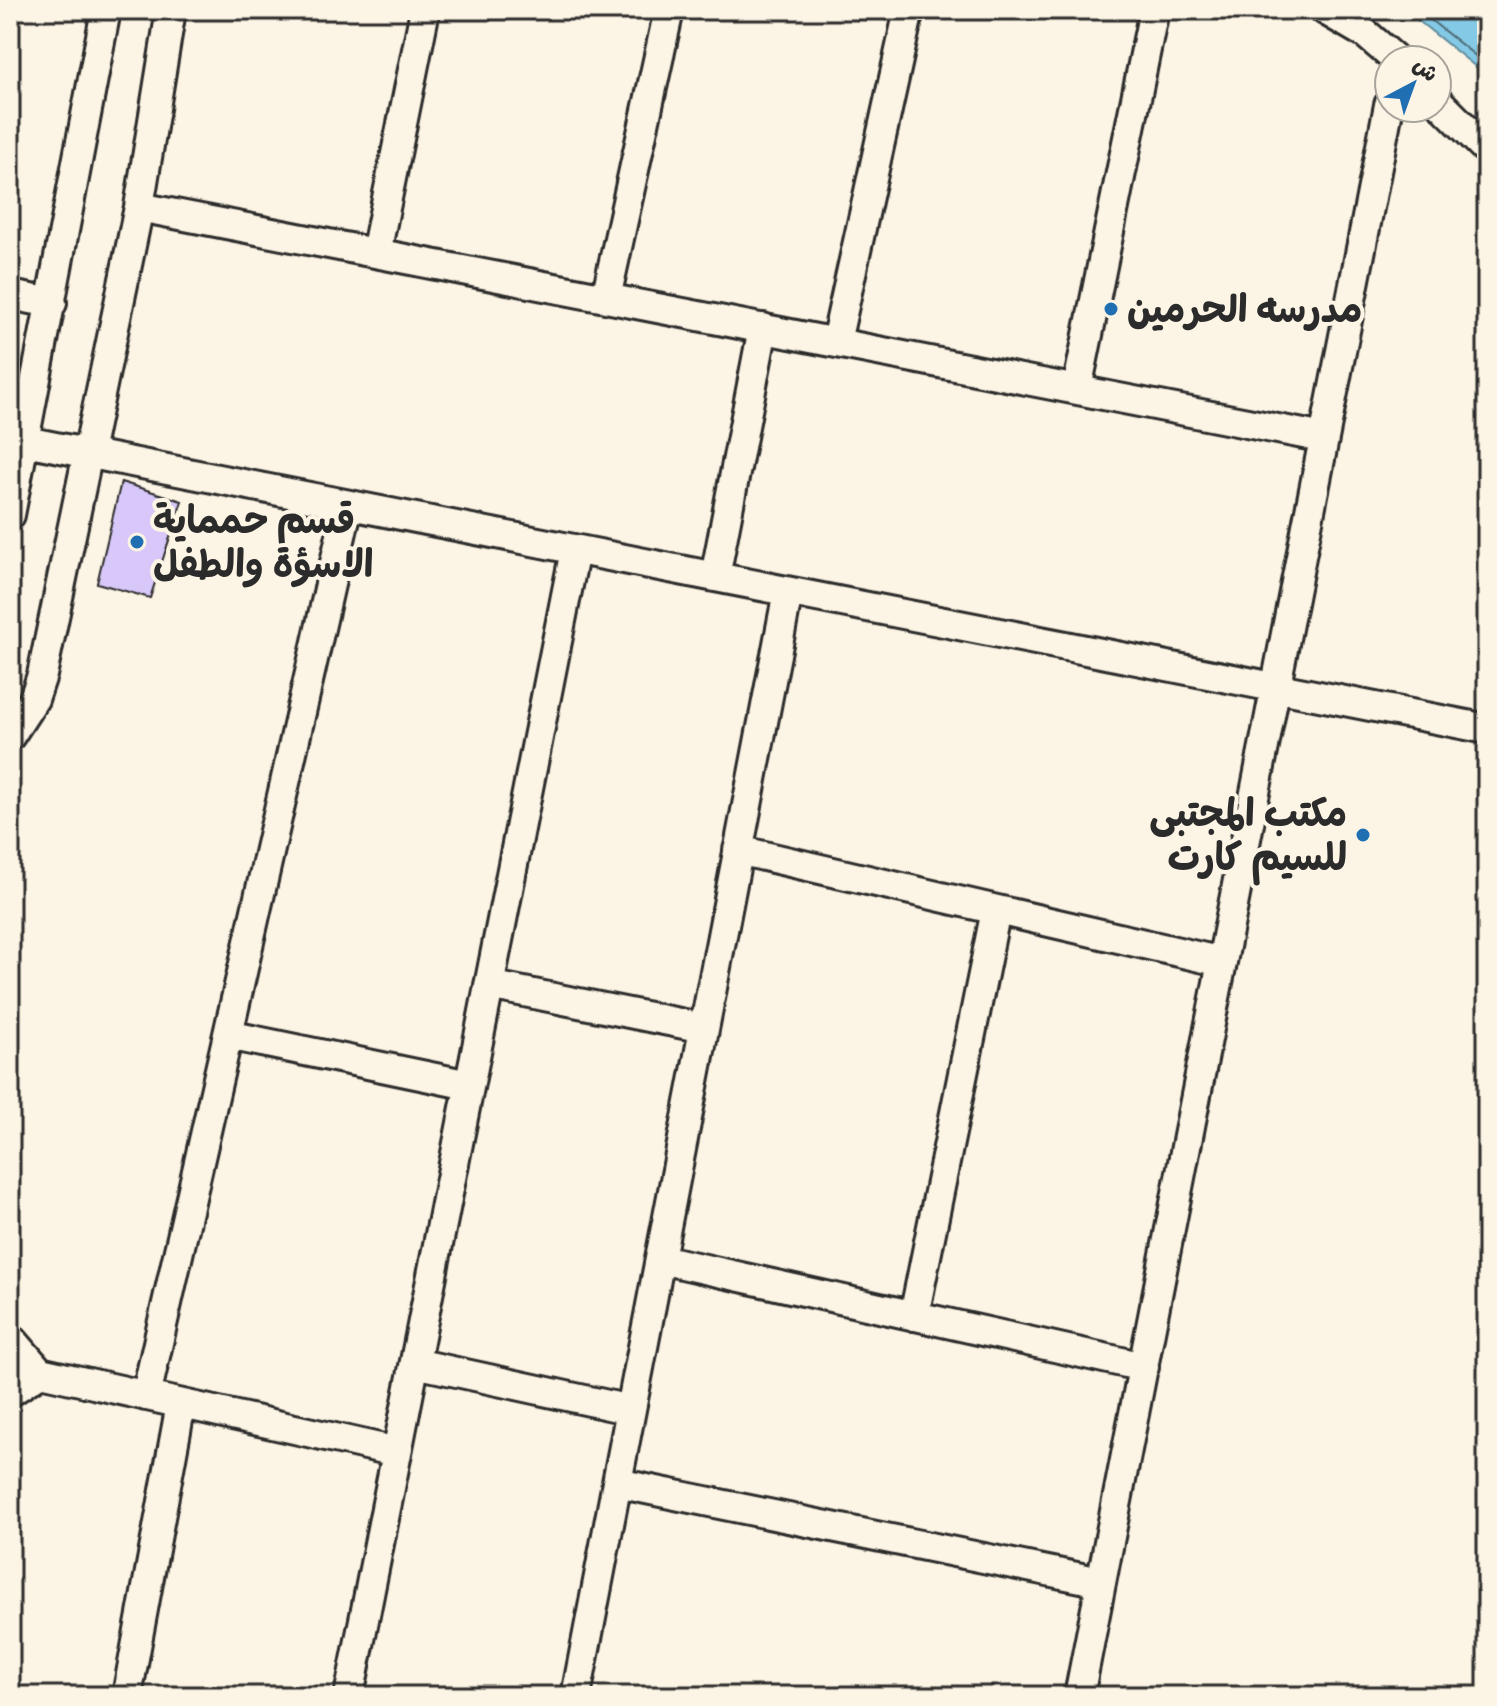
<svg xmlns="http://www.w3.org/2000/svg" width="1497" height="1706" viewBox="0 0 1497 1706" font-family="Caveat,'Playpen Sans Arabic',sans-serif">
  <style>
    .water { fill: #84c9e5; stroke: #608a9b; stroke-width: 2 }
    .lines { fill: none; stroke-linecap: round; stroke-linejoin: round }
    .shore { stroke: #4f6a75; stroke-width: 2 }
    .building { fill: #d8c8fa; stroke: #2b2b2b; stroke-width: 2 }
    .street-casing { stroke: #2b2b2b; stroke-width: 34 }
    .street { stroke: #fcf5e5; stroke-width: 28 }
    .poi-dot { fill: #1f6fb2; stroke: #fcf5e5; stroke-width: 3 }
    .labels { text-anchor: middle; stroke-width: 8; stroke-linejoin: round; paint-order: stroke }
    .poi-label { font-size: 38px; font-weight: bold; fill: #2b2b2b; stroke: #fcf5e5; text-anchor: start }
  </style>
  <rect width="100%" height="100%" fill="#fcf5e5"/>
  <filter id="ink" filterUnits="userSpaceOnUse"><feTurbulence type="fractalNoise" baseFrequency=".0125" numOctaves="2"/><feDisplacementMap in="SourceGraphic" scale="16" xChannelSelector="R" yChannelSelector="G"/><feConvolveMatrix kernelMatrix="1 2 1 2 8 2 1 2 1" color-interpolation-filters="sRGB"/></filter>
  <g filter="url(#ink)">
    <path class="water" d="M1405,10H1487V76Z"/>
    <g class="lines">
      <path class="shore" d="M1418,10L1487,65"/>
    </g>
    <path class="building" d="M121,482L182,501L150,598L97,583Z"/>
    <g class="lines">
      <defs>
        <path id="street" d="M1325,10L1366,34L1396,60
          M1437,100L1487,150
          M139,207L1324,438
          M376,253L425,10
          M10,295L52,303
          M606,298L669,10
          M836,342L909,10
          M1077,389L1154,10
          M25,441L1487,729
          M10,515L106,10
          M715,577L763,328
          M10,736L34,699L42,675L139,207L171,10
          M738,850L1222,962
          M489,985L704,1028
          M228,1035L469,1085
          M660,1259L1144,1367
          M914,1316L996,910
          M10,1337L40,1372L397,1452
          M415,1363L631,1410
          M10,1392L40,1372
          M146,1396L348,505
          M617,1483L1101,1582
          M127,1696L181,1404
          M349,1696L575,550
          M576,1696L788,592
          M1079,1696L1389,105"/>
      </defs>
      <use href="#street" class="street-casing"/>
      <use href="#street" class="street"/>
    </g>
  </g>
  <g class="poi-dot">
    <circle cx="1111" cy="309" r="8"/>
    <circle cx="137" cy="542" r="8"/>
    <circle cx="1363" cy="835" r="8"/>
  </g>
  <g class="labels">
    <g class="poi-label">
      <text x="1127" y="322">مدرسه الحرمين</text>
      <text x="153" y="533">قسم حمماية<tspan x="153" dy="44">الاسؤة والطفل</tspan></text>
      <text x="1347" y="826" text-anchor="end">مكتب المجتبى<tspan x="1347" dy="44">للسيم كارت</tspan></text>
    </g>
  </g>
  <rect width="1497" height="1706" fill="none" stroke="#fcf5e5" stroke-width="40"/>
  <rect x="20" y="20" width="1457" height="1666" fill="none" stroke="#2b2b2b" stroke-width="3" filter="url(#ink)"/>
  <g transform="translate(1413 84) rotate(41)"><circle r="38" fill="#fcf5e5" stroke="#a8a49b" stroke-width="2"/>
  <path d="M0-6L14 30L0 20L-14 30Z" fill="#1f6fb2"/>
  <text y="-12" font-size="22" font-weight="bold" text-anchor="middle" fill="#2b2b2b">ش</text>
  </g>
</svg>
